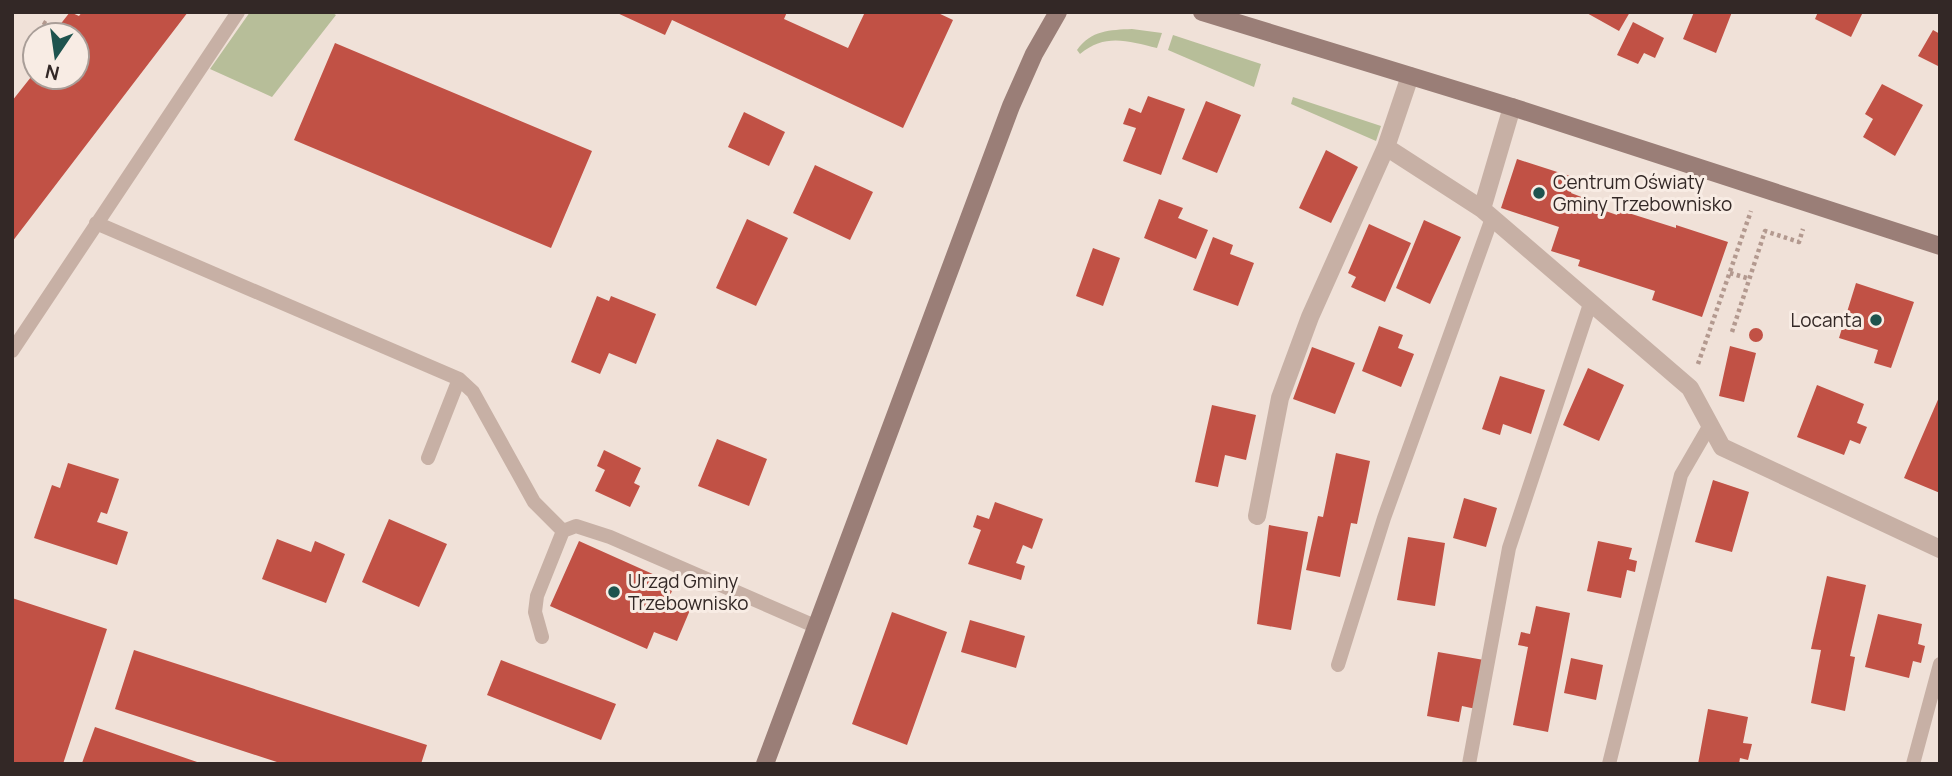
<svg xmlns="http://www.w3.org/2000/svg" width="1952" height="776" viewBox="0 0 1952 776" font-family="Manrope,sans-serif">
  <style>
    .green { fill: #b7be99 }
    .building { fill: #c15145 }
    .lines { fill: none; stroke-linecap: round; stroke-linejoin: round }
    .path { stroke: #b3998f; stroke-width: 4.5; stroke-dasharray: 3.5 3.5; stroke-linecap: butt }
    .lane { stroke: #c7b0a5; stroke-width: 14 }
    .street { stroke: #c7b0a5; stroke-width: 18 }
    .secondary { stroke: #9a7e77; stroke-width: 18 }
    .poi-dot { fill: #1e534e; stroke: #f8ece4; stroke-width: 2.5 }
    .labels { text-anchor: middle; stroke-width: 6; stroke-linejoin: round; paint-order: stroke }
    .poi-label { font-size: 19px; fill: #332826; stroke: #f8ece4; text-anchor: start }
  </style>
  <rect width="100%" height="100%" fill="#f0e1d8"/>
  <path class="green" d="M250,12H331L336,15L272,97L210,69Z
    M1132,29L1162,33L1157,48C1128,41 1105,33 1080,54L1077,50C1091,30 1110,30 1132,29Z
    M1173,35L1261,64L1254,87L1168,50Z
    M1293,97L1381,126L1376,141L1291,104Z"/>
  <path class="building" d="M70,12L79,16L82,12H188L12,242V101L35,72V77H77V35H52Z
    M615,12H787L784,19L848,48L865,12H936L953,20L903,128L672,20L665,35Z
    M1585,12H1630L1619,31Z
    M1694,12H1732L1716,53L1683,39Z
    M1818,12H1863L1851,37L1815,19Z
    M1633,22L1664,38L1655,58L1644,53L1638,64L1617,55Z
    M1933,30L1940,34V67L1918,56Z
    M335,43L592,151L551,248L294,140Z
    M1882,84L1923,105L1895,156L1863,137L1873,119L1865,114Z
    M1148,96L1185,109L1161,175L1123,161L1136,128L1123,124L1129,108L1141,113Z
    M1206,101L1241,115L1217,173L1182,159Z
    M744,112L785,132L769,166L728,147Z
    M1326,150L1358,167L1331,223L1299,208Z
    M1517,159L1576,178L1571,193L1592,201L1591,206L1617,215L1619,210L1676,228V225L1728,242L1702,317L1652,300L1655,291L1578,266L1580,260L1551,251L1559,227L1501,208Z
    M815,165L873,192L850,240L793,213Z
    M1159,199L1183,208L1178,218L1208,230L1196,259L1144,238Z
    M747,219L788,238L756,306L716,288Z
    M1424,220L1461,237L1430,304L1396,288Z
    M1369,224L1411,243L1385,302L1351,287L1356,277L1348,273Z
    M1213,237L1233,245L1230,254L1254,263L1238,306L1193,290Z
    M1093,248L1120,258L1103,306L1076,296Z
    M1856,283L1914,302L1891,368L1874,363L1878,350L1839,338Z
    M597,296L609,301L611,296L656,314L636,364L609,353L600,374L571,362Z
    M1379,326L1403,335L1398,348L1414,354L1401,387L1362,371Z
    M1749 335a7 7 0 1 1 14 0a7 7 0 1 1-14 0Z
    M1730,346L1756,353L1744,402L1719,396Z
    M1312,347L1355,363L1335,414L1293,399Z
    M1588,368L1624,385L1599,441L1563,425Z
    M1500,376L1545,390L1531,434L1503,424L1500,435L1482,429Z
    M1817,385L1864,404L1857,423L1867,427L1860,444L1850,440L1844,455L1797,437Z
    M1940,395V493L1904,478Z
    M1212,405L1256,415L1246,460L1225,455L1218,487L1195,482Z
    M717,439L767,459L749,506L698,486Z
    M604,450L641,468L634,483L640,486L630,507L595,491L605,470L597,466Z
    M1336,453L1370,461L1357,524L1351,523L1340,577L1306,570L1318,516L1323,517Z
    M68,463L119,479L107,514L101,512L97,522L128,532L117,565L34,538L52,485L60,488Z
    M1713,480L1749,492L1732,552L1695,542Z
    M1464,498L1497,508L1486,547L1453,538Z
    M995,502L1043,519L1032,549L1023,545L1016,563L1025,566L1021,580L968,564L981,530L973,527L977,515L989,519Z
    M389,519L447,544L419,607L362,582Z
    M1269,525L1308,532L1291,630L1257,624Z
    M1408,537L1445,543L1435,606L1397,600Z
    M277,539L311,552L315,541L345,554L326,603L262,579Z
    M579,541L675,584L668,600L690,610L677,641L654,632L647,649L550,606Z
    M1598,541L1632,548L1629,559L1637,561L1635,572L1627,570L1621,598L1587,591Z
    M1827,576L1866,585L1850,656L1855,657L1845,711L1811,703L1821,650L1811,649Z
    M12,598L107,629L63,764H12Z
    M1536,606L1570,613L1548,732L1513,725L1528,647L1518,645L1521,632L1530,634Z
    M892,612L947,632L907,745L852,724Z
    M1878,614L1922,624L1918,644L1925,646L1921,663L1913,661L1909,678L1865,667Z
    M970,620L1025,636L1016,668L961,652Z
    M134,650L427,745L421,764H283L115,709Z
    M1438,652L1484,660L1476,709L1462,706L1459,722L1427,716Z
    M1571,658L1603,665L1596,700L1564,693Z
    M501,660L616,704L601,740L487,695Z
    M1708,709L1748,717L1743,743L1752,744L1748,760L1740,758L1739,764H1698Z
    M95,727L200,763V764L82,763Z"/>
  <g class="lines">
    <path class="path" d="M43,22L56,30
      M1730,273L1750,279
      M1732,332L1765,231L1799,242L1803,229
      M1698,364L1751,211"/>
    <path class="lane" d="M96,223L459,379L473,392L534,502L563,531
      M12,351L238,12
      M428,458L459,379
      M542,637L535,612L537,596L563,531L576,526L610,537L817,627
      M1338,665L1384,518L1492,218
      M1469,764L1509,548L1591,301
      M1609,764L1681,475L1710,425
      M1913,764L1940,664"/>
    <path class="street" d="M1386,147L1482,209L1690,388L1722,447L1940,549
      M1482,209L1512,107
      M1257,516L1280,398L1310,317L1386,147L1410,76"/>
    <path class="secondary" d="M1202,12L1512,107L1940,246
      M765,764L1011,106L1034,54L1058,12"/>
  </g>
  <g class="poi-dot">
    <circle cx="1539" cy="193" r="7"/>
    <circle cx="1876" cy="320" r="7"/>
    <circle cx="614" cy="592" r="7"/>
  </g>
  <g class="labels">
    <g class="poi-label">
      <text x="1553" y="189">Centrum Oświaty<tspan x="1553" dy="22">Gminy Trzebownisko</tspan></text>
      <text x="1862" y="327" text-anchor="end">Locanta</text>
      <text x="628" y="588">Urząd Gminy<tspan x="628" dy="22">Trzebownisko</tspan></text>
    </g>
  </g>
  <rect width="1952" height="776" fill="none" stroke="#332826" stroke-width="28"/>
  <g transform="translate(56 56) rotate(193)"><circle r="33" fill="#f8ece4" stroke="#a99e98" stroke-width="2"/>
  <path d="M0-5L12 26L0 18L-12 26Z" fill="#1e534e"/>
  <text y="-10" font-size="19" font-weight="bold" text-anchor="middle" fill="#332826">N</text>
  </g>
</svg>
